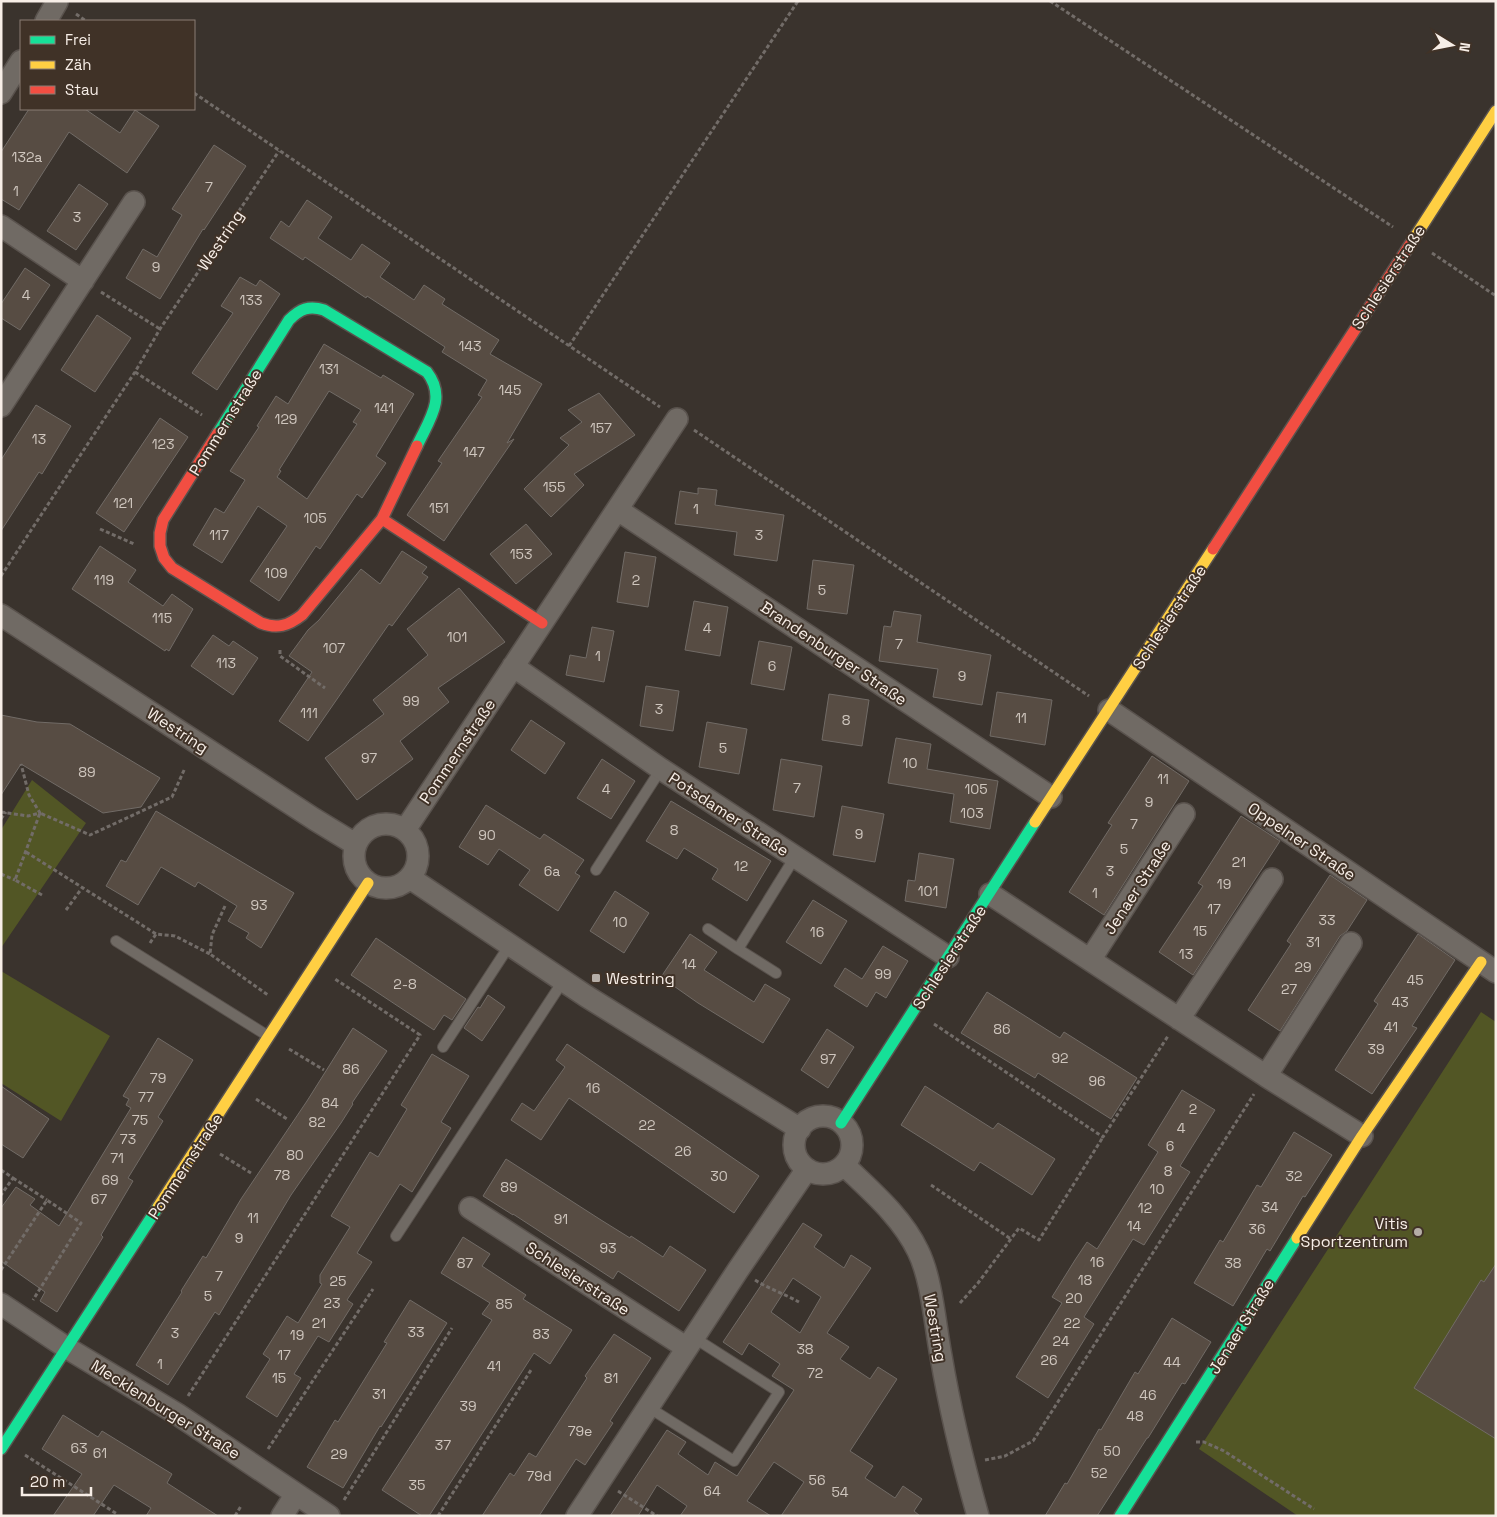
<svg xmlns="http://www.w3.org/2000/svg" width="1497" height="1517" viewBox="0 0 1497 1517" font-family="'Space Grotesk',sans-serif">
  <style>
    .green { fill: #525625 }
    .building { fill: #574c43; stroke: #716b66; fill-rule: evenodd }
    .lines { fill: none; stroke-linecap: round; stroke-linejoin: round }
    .lane-casing { stroke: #59524d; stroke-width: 12 }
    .street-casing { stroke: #59524d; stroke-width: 24 }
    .fast-casing { stroke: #59524d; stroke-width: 14 }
    .slow-casing { stroke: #59524d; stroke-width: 14 }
    .jam-casing { stroke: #59524d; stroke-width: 14 }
    .path { stroke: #726c68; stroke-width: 3; stroke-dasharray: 4 2.5; stroke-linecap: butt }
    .lane { stroke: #706a64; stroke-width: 10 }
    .street { stroke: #706a64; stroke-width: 21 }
    .fast { stroke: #16e098; stroke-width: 11 }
    .slow { stroke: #ffcf43; stroke-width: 11 }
    .jam { stroke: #f24e42; stroke-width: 11 }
    .poi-dot { fill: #b5ada6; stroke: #403227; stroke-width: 2 }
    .labels { text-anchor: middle; stroke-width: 4; stroke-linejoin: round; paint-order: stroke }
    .number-label { font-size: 14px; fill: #cfc6be }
    .street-label { font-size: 16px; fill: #f7eee7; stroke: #403227 }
    .poi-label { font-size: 16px; fill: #f7eee7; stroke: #403227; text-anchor: start }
  </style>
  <rect width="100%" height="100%" fill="#3a332d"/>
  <path class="green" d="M32,780L86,823L1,948V830Z
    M1,971L110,1036L61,1121L1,1083Z
    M1481,1012L1496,1022V1516H1298L1199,1449Z"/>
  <path class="building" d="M29,109H85L120,133L135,110L159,126L127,173L69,132L19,210L1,199V152Z
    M214,145L246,166L204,230L203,229L160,299L126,278L143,249L157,257L182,215L172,209Z
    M79,184L108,204L76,250L47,231Z
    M307,200L332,217L318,238L351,260L362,244L390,263L380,277L414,300L424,285L445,299L442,304L499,340L490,354L542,384L507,443L514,439L444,541L407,515L442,463L438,461L482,397L478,395L487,380L442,352L445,347L367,296L366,298L305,257L303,260L270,238L281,221L289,227Z
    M25,268L50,285L20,330L1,318V304Z
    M240,277L256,286L260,280L280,294L217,390L192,373L233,313L221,306Z
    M97,315L131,338L95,392L61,370Z
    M324,344L381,378L383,375L414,394L376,456L386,463L362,498L357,494L320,549L316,546L279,601L250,581L287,526L258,506L222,563L193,545L215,508L224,513L245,480L230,471L259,427L257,426L276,396L288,404ZM329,391L361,410L353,422L357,424L307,499L277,477L281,471L279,470Z
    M599,393L635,435L574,474L584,485L551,517L524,489L569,445L560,438L582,422L568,410Z
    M36,405L71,426L42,474L39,472L1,531V460Z
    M160,418L188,437L124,532L96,513Z
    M698,488L717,490L715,505L784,515L777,561L734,555L737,532L675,524L680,491L698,494Z
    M526,524L552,554L516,584L490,554Z
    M100,546L136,570L128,582L163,606L172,594L193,609L169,651L166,649L165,651L72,589Z
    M402,551L427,567L422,573L428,577L392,626L389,624L308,741L279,721L312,672L289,656L308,630L319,620L361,569L380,584Z
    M625,552L656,557L648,607L617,602Z
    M813,560L854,565L847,614L807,609Z
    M459,588L505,642L438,688L449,702L400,741L413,759L357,800L325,758L384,714L373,700L428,655L407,629Z
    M694,601L728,607L720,656L685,650Z
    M894,611L921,615L917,642L991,655L982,705L933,697L938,669L879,661L884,626L891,627Z
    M592,627L614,631L604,682L566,675L570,655L586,658Z
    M213,635L229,646L233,641L258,658L233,695L191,666Z
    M759,641L792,647L784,690L751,684Z
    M646,686L679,691L673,731L640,726Z
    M997,692L1052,700L1045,745L990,736Z
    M829,694L869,700L862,746L822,740Z
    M1,715L37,722L70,724L160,778L141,807L103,813L21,764L1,795Z
    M531,720L565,743L545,774L511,750Z
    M707,722L747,729L739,774L699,767Z
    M896,738L931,744L927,769L998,781L990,829L950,822L954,794L888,783Z
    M1152,756L1189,781L1104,915L1069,892L1112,825L1108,823Z
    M602,759L635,781L611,819L577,798Z
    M781,759L822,766L814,817L773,810Z
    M671,801L771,861L747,901L712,879L718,869L684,848L677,859L646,841Z
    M486,805L540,839L544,834L584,860L575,873L580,876L558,911L519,885L530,870L499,849L488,865L459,847Z
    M842,806L884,814L875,862L833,855Z
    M156,811L294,893L261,948L246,938L249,933L228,921L237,906L198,882L195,887L161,867L138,905L106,886L121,860L126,862Z
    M1241,816L1280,841L1193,975L1159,952L1203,886L1198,883Z
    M919,853L954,859L946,908L905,901L908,880L915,881Z
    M1330,875L1367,900L1347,931L1340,936L1280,1031L1248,1010L1291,944L1287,941Z
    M615,891L649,913L624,953L590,931Z
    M813,900L847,921L821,964L786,942Z
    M690,934L717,952L704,970L754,1002L765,984L790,999L763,1043L698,1003L661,977Z
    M1418,934L1455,960L1412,1026L1417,1028L1372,1094L1335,1070L1378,1004L1374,1001Z
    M376,938L466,999L452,1020L444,1015L434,1030L351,975Z
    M883,946L908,961L886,998L876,992L867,1007L834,986L845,968L862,979Z
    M987,992L1060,1038L1064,1032L1137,1078L1111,1119L1038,1073L1035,1078L961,1033Z
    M488,995L505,1007L482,1041L464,1028L478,1007L480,1008Z
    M353,1028L387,1051L352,1103L353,1104L341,1123L291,1195L219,1315L215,1312L168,1385L136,1365L182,1292L181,1291L203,1256L206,1258L241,1199L307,1101Z
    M827,1029L854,1047L828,1088L801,1070Z
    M158,1038L193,1060L158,1117L163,1121L128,1178L133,1181L101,1235L103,1237L57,1312L40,1301L45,1292L1,1261V1208L16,1187L35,1199L30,1205L59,1226L131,1108L126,1105L129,1099L123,1096Z
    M567,1044L759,1176L734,1213L569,1098L541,1140L511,1120L522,1103L534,1111L565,1067L556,1060Z
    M432,1054L469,1076L441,1122L451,1128L412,1192L400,1184L357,1253L372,1262L347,1300L353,1304L329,1342L318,1336L294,1374L301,1378L277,1417L246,1397L270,1359L263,1354L287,1316L298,1323L322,1284L320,1283V1275L350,1227L331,1216L370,1152L378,1157L407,1109L401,1105Z
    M1,1086L49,1119L23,1158L1,1144Z
    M925,1086L993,1129L998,1123L1055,1159L1032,1195L980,1162L974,1171L901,1125Z
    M1182,1090L1215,1110L1180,1166L1190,1172L1144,1245L1133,1239L1084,1317L1094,1324L1048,1398L1016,1377L1062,1303L1052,1297L1075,1260L1087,1242L1097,1249L1158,1152L1148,1145Z
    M1294,1132L1332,1155L1305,1197L1303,1196L1270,1251L1267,1249L1233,1306L1194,1283L1220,1240L1223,1242L1257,1185L1261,1187Z
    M506,1159L601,1220L630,1238L631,1236L663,1257L670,1246L706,1270L679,1311L618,1271L613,1279L513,1214V1215L483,1196Z
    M803,1223L822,1235L814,1247L844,1268L851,1255L871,1268L827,1333L849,1347L840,1359L870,1379L878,1367L897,1379L850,1451L873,1466L865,1478L895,1498L903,1486L922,1499L914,1511L920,1516H781L804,1482L774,1462L747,1501L771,1516H680L687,1506L657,1485L638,1516H610L667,1430L686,1442L678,1454L708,1475L715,1462L737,1476L794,1390L772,1376L780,1364L749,1343L742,1355L723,1342ZM793,1278L821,1297L800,1333L771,1312Z
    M463,1237L490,1254L482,1266L526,1295L523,1299L572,1330L550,1364L534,1353L429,1516H422L382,1490L492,1320L482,1314L490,1303L441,1273Z
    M1496,1264V1439L1414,1388L1481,1280L1484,1282Z
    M410,1300L447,1323L381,1427L380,1426L343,1488L307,1467L335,1420L338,1422L387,1343L384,1342Z
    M1172,1318L1211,1342L1185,1384L1182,1383L1148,1438H1147L1097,1516H1045L1065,1483L1067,1484L1099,1429L1101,1430L1135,1372L1138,1374Z
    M614,1334L651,1358L610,1421L613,1423L585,1465L576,1459L539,1516H482L510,1473L514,1476L529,1453L536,1457L587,1378L585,1376Z
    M63,1415L98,1437L102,1431L172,1474L167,1483L218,1516H146L151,1508L114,1485L93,1516H53L82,1474L42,1449Z"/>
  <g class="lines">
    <defs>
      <path id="lane" d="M596,870L661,769
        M708,929L738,949L795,857
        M116,941L268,1036
        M738,949L776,973
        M443,1047L509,946
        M396,1236L563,981
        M648,1407L734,1461L779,1392L693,1337"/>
      <path id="street" d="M46,21L57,2
        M1,93L21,61
        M1,226L83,281
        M1,406L134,202
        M618,510L1051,797
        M1,615L314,819L355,844
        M513,666L661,769L948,957
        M1109,710L1496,972
        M354 856a32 32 0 1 1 64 0a32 32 0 1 1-64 0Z
        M405,830L677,419
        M410,878L586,996L800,1129
        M990,894L1266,1076L1362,1136
        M1090,960L1184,814
        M1179,1019L1272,879
        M1266,1076L1351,943
        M794 1145a29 29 0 1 1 58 0a29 29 0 1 1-58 0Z
        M844,1165C871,1191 902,1217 918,1251C932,1279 935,1325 941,1356C950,1410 963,1463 978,1516
        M470,1208L687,1348
        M1,1304L67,1348L177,1414L329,1516
        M282,1516L296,1494
        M577,1516L738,1270L807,1169"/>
      <path id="fast" d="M218,433L289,320C300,309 309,305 324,310L427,372C447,398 429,420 417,446
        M841,1123L1035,822
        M1,1449L158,1207
        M1120,1516L1297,1238"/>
      <path id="slow" d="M1413,240L1496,111
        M1035,822L1213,549
        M158,1207L368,883
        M1297,1238L1362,1136L1481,962"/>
      <path id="jam" d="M218,433L163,520L160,533V546L164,558L172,568L261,623C277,629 288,626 302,615L382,519
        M417,446L382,519L542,623
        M1213,549L1413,240"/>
    </defs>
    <use href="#lane" class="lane-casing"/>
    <use href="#street" class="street-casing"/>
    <use href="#fast" class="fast-casing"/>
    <use href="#slow" class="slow-casing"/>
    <use href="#jam" class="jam-casing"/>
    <path class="path" d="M1050,1L1393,227
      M76,14L86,21
      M194,93L660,407
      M1432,253L1496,296
      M101,292L160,329
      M569,346L798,1
      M135,372L202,415
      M694,430L1089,696
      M100,529L134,544
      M1,576L135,372L160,329L279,151
      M280,650V656L325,688
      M1,812L28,816L40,813L29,795L21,764
      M1,819L6,812
      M26,852L156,934
      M1,874L15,880
      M42,895L15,880L40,813L90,835L172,797L185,768
      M225,906L212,935L210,954L268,995
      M66,910L82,888
      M150,943L156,934L175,936L210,954
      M934,1024L1103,1137L1168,1036
      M289,1049L324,1070
      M256,1099L287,1119
      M220,1154L251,1173
      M1,1170L13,1178L1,1195
      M13,1178L47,1200
      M931,1185L1011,1239
      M1,1270L47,1200L81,1223L33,1300
      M755,1280C769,1289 785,1294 799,1302
      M960,1303L978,1283L1019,1228L1039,1240L1103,1137
      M188,1396L420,1035L335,979
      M1196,1442H1204L1224,1451L1314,1509
      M268,1449L373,1289
      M25,1455L117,1514
      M985,1460L1005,1456L1033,1441L1254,1094
      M618,1491L657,1516
      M344,1500L452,1328
      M235,1516L241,1506
      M438,1516L531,1370"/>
    <use href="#lane" class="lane"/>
    <use href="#street" class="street"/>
    <use href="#fast" class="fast"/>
    <use href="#slow" class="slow"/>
    <use href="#jam" class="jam"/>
  </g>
  <g class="poi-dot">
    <rect x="591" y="973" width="10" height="10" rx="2.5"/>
    <circle cx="1418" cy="1232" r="5"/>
  </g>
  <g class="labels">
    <g class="number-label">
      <text x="27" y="162">132a</text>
      <text x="209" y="192">7</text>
      <text x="16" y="196">1</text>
      <text x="77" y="222">3</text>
      <text x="156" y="272">9</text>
      <text x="26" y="300">4</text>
      <text x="251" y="305">133</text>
      <text x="470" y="351">143</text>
      <text x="329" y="374">131</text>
      <text x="510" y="395">145</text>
      <text x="384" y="413">141</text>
      <text x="286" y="424">129</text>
      <text x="601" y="433">157</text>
      <text x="39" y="444">13</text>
      <text x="163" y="449">123</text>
      <text x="474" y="457">147</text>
      <text x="554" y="492">155</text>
      <text x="123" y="508">121</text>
      <text x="439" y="513">151</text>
      <text x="696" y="514">1</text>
      <text x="315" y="523">105</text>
      <text x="219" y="540">117</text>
      <text x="759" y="540">3</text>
      <text x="521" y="559">153</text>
      <text x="276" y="578">109</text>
      <text x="104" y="585">119</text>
      <text x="636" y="585">2</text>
      <text x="822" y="595">5</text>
      <text x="162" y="623">115</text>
      <text x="707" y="633">4</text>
      <text x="457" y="642">101</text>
      <text x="899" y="649">7</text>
      <text x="334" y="653">107</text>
      <text x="598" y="661">1</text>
      <text x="226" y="668">113</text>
      <text x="772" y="671">6</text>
      <text x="962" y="681">9</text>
      <text x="411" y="706">99</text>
      <text x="659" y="714">3</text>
      <text x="309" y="718">111</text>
      <text x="1021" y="723">11</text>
      <text x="846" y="725">8</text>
      <text x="723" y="753">5</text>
      <text x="369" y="763">97</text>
      <text x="910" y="768">10</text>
      <text x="87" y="777">89</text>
      <text x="1163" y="784">11</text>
      <text x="797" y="793">7</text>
      <text x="606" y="794">4</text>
      <text x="976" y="794">105</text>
      <text x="1149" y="807">9</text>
      <text x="972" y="818">103</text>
      <text x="1134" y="829">7</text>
      <text x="674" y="835">8</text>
      <text x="859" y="839">9</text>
      <text x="487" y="840">90</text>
      <text x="1124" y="854">5</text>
      <text x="1239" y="867">21</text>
      <text x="741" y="871">12</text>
      <text x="552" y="876">6a</text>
      <text x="1110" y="876">3</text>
      <text x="1224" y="889">19</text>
      <text x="928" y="896">101</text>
      <text x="1095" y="898">1</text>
      <text x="259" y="910">93</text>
      <text x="1214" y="914">17</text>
      <text x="1327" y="925">33</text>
      <text x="620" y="927">10</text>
      <text x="1200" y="936">15</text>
      <text x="817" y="937">16</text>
      <text x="1313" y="947">31</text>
      <text x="1186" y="959">13</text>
      <text x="689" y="969">14</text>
      <text x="1303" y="972">29</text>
      <text x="883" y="979">99</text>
      <text x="1415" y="985">45</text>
      <text x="405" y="989">2-8</text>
      <text x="1289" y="994">27</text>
      <text x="1400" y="1007">43</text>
      <text x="1391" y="1032">41</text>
      <text x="1002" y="1034">86</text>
      <text x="1376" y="1054">39</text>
      <text x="1060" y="1063">92</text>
      <text x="828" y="1064">97</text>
      <text x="351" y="1074">86</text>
      <text x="158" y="1083">79</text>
      <text x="1097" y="1086">96</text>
      <text x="593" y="1093">16</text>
      <text x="146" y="1102">77</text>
      <text x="330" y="1108">84</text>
      <text x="1193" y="1114">2</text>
      <text x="140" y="1125">75</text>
      <text x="317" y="1127">82</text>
      <text x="647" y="1130">22</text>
      <text x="1181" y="1133">4</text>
      <text x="128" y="1144">73</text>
      <text x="1170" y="1151">6</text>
      <text x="683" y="1156">26</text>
      <text x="295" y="1160">80</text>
      <text x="117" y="1163">71</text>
      <text x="1168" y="1176">8</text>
      <text x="282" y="1180">78</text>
      <text x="719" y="1181">30</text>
      <text x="1294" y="1181">32</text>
      <text x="110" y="1185">69</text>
      <text x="509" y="1192">89</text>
      <text x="1157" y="1194">10</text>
      <text x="99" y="1204">67</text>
      <text x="1270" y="1212">34</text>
      <text x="1145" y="1213">12</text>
      <text x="253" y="1223">11</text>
      <text x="561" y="1224">91</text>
      <text x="1134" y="1231">14</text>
      <text x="1257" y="1234">36</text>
      <text x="239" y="1243">9</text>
      <text x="608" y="1253">93</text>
      <text x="1097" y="1267">16</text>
      <text x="465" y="1268">87</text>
      <text x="1233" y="1268">38</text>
      <text x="219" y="1281">7</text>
      <text x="1085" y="1285">18</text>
      <text x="338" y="1286">25</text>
      <text x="208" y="1301">5</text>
      <text x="1074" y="1303">20</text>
      <text x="332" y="1308">23</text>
      <text x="504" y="1309">85</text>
      <text x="319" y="1328">21</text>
      <text x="1072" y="1328">22</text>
      <text x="416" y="1337">33</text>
      <text x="175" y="1338">3</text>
      <text x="541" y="1339">83</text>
      <text x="297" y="1340">19</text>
      <text x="1061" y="1346">24</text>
      <text x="805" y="1354">38</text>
      <text x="284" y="1360">17</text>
      <text x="1049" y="1365">26</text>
      <text x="1172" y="1367">44</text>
      <text x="160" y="1369">1</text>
      <text x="494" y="1371">41</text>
      <text x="815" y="1378">72</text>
      <text x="279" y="1383">15</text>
      <text x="611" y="1383">81</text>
      <text x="379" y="1399">31</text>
      <text x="1148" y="1400">46</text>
      <text x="468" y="1411">39</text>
      <text x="1135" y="1421">48</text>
      <text x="580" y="1436">79e</text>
      <text x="443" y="1450">37</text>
      <text x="79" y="1453">63</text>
      <text x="1112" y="1456">50</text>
      <text x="100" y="1458">61</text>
      <text x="339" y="1459">29</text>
      <text x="1099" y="1478">52</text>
      <text x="539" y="1481">79d</text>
      <text x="817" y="1485">56</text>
      <text x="417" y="1490">35</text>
      <text x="712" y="1496">64</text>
      <text x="840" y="1497">54</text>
    </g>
    <g class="street-label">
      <text transform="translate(220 240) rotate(-56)" y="6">Westring</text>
      <text transform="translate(1388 277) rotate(-57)" y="6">Schlesierstraße</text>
      <text transform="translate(225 422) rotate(-58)" y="6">Pommernstraße</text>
      <text transform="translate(1169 617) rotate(-57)" y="6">Schlesierstraße</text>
      <text transform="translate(834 653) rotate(34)" y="6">Brandenburger Straße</text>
      <text transform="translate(178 730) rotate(33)" y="6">Westring</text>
      <text transform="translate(457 751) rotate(-56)" y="6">Pommernstraße</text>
      <text transform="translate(729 814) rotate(33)" y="6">Potsdamer Straße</text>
      <text transform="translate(1302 841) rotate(34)" y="6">Oppelner Straße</text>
      <text transform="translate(1137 887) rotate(-57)" y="6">Jenaer Straße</text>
      <text transform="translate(949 957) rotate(-57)" y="6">Schlesierstraße</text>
      <text transform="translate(185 1166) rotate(-57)" y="6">Pommernstraße</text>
      <text transform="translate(578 1278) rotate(33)" y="6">Schlesierstraße</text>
      <text transform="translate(1241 1326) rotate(-58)" y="6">Jenaer Straße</text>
      <text transform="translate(936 1328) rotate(80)" y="6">Westring</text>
      <text transform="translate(166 1409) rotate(32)" y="6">Mecklenburger Straße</text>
    </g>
    <g class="poi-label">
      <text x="606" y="984">Westring</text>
      <text x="1408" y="1229" text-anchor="end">Vitis<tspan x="1408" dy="18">Sportzentrum</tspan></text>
    </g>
  </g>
  <rect width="1497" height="1517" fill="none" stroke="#f7eee7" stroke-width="5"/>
  <rect x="20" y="20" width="175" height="90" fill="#403227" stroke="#897d74"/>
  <rect x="30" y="36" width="25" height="8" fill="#16e098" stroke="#897d74"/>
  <text x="65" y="45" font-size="15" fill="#f7eee7">Frei</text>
  <rect x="30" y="61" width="25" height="8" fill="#ffcf43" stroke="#897d74"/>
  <text x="65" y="70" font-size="15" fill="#f7eee7">Zäh</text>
  <rect x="30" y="86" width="25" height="8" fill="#f24e42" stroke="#897d74"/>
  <text x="65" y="95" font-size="15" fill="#f7eee7">Stau</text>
  <g transform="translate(1452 45) rotate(100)" stroke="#403227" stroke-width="4" paint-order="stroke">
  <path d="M0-4L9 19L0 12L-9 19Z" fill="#f7eee7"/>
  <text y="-8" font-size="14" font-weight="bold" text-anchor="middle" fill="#f7eee7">N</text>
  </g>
  <path d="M22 1487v8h69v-8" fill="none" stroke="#f7eee7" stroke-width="2.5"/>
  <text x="30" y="1487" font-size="15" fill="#f7eee7" stroke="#403227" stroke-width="4" paint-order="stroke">20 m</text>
</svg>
